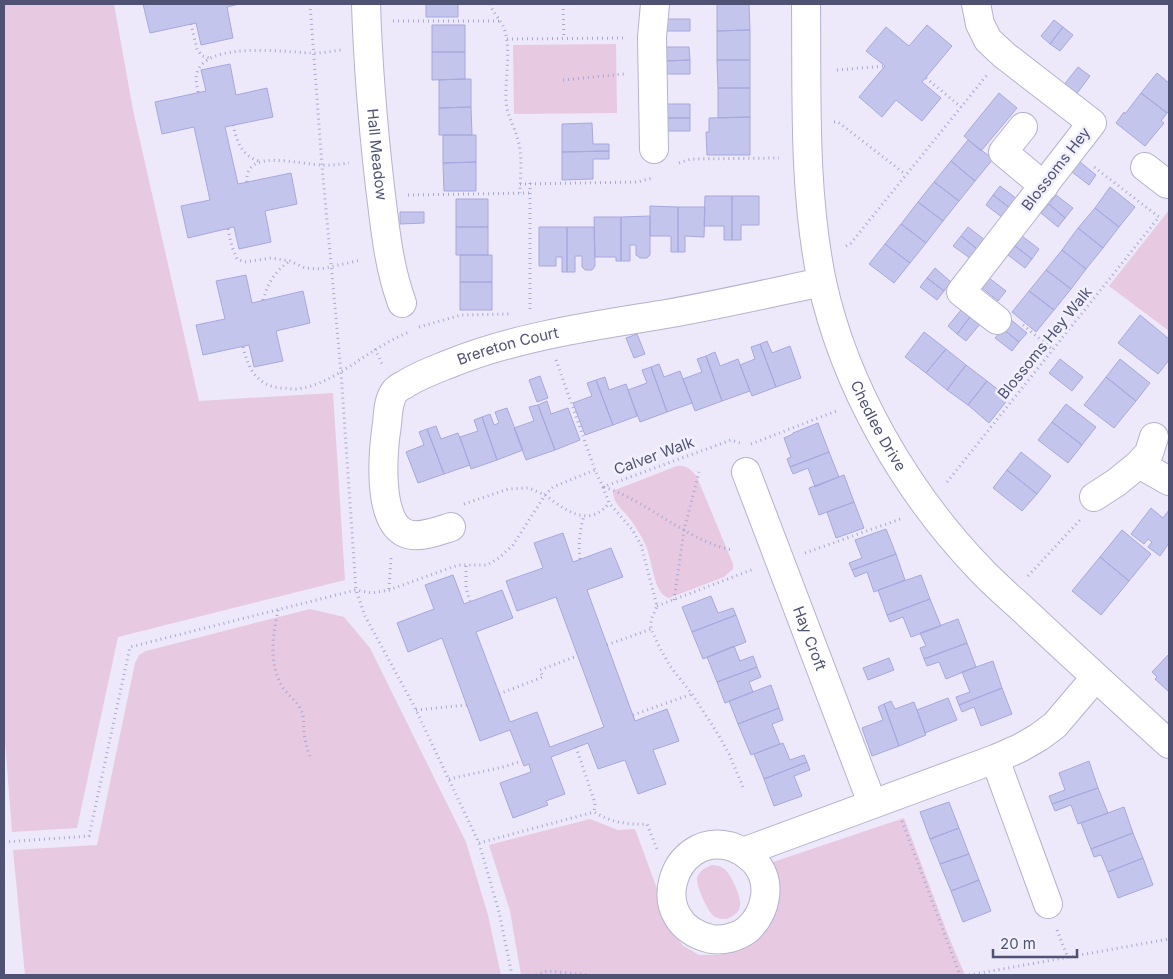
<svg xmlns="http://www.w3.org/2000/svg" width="1173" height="979" viewBox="0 0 1173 979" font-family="Inter,sans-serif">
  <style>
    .green { fill: #e7c9e2 }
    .building { fill: #c4c5ed; stroke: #a6a8de }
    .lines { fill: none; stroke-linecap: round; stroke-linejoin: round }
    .minor-casing { stroke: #b4b3ce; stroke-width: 30 }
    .path { stroke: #a7a8d2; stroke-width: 3; stroke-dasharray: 1 4; stroke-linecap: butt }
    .minor { stroke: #fff; stroke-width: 28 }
    .labels { text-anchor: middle; stroke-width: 5; stroke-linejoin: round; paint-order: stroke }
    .street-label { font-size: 15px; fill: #4f5273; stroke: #f2f0fd }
  </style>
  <rect width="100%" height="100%" fill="#ede9fa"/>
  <path class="green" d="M4,4H114L133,110L199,401L333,393L345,580L118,637L77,828L12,832L4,729Z
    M616,44L617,113L514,114L513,45Z
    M1169,210V331L1109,286Z
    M677,466C686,465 691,469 697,477L733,564V569L724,577L669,598C654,595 652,560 646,546C642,537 636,527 630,519C624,511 614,504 613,493L615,490Z
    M310,609L344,617L370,648L466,842L488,915L501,975H25L13,850L97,845L135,663L139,655L146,651Z
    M904,818L948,935L965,975H521L510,911L489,845L590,819L618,830L635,829L672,929L682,945L699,955H719L744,947L762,933L774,917L779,891L770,863Z
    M712,865C716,865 720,866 723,868C731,873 742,898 740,906C739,913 733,916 727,919C723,919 719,919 715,917C708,913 696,885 697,878C699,871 706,867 712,865Z"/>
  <path class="building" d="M143,4H239L227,7L233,38L201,45L196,23L150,33Z
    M426,4H458V17H426Z
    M717,4H749L750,30L717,31Z
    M666,19H690V31H666Z
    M1054,20L1063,27L1050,44L1041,36Z
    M432,25H465V52H432Z
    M927,25L952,46L922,82L941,98L922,121L896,100L882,117L859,97L885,66L866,51L886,27L909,46Z
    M1063,27L1073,35L1060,51L1050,44Z
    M750,30V60H717V31Z
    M666,47H689L690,60L666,61Z
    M432,52H465V79L432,80Z
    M690,60V74H667L666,61Z
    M717,60H750V88H718Z
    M230,64L236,95L267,88L273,117L225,127L238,184L291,173L297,204L265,211L271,242L239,249L234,227L188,238L181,206L210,200L194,127L162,134L155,102L206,91L201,70Z
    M1078,67L1090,76L1075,96L1063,86Z
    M1157,73L1169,83V111L1167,113L1141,93Z
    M465,79H471V107L439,108V80Z
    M718,88H750V117L718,118Z
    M999,93L1017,108L981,151L964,136Z
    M1141,93L1167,113L1161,121L1164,123L1145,146L1116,123L1124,112L1125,114Z
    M667,104H690V118H667Z
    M471,107L472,135H439V108Z
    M750,117V155H707L706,132H709V118Z
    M667,118H690V131H667Z
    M592,123L593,144H609V151L562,152V124Z
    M443,135H476V162L443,163Z
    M968,140L993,159L975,181L951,161Z
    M609,151V159H593V179L562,180V152Z
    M951,161L975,181L959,201L934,182Z
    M476,162V191H444L443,163Z
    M1080,162L1096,175L1089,185L1072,172Z
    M934,182L959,201L943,221L918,202Z
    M1000,186L1017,199L1010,208L993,195Z
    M1110,187L1135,207L1119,227L1095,208Z
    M993,195L1010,208L1003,218L986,205Z
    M1056,195L1073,208L1065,218L1049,204Z
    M705,196H732V240H724V226H704Z
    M732,196H759V225H741V240H732Z
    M456,199H488V227H456Z
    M918,202L943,221L926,243L901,224Z
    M1049,204L1065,218L1058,227L1041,213Z
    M650,206L678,207V252H671V236H650Z
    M678,207H705L704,237L685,236V252H678Z
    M1095,208L1119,227L1103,248L1078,228Z
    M400,212H424V223L400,224Z
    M650,216V255L647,258H640L636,255V245H630V261H621V217Z
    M594,217H621V261H616V257H595Z
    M901,224L926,243L910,263L885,244Z
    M456,227H488V255H456Z
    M539,227H567V272H562V257H556V266H539Z
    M567,227H594L595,266L592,270H585L582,267V256H575V272H567Z
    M968,227L985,240L977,249L961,236Z
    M1078,228L1103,248L1086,269L1062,250Z
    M961,236L977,249L970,258L953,246Z
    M1022,236L1039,249L1032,259L1015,246Z
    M885,244L910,263L894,283L869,264Z
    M1015,246L1032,259L1025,268L1008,255Z
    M1062,250L1086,269L1071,289L1046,270Z
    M460,255H492V282H460Z
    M935,268L951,282L944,291L927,278Z
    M1046,270L1071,289L1054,310L1029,291Z
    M246,275L252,303L303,291L310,323L276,331L283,361L254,367L249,345L203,355L196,325L225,319L216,281Z
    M927,278L944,291L937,300L920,287Z
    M989,278L1006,291L998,301L982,288Z
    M460,282H492V310H460Z
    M1029,291L1054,310L1036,332L1012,312Z
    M961,310L970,317L957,334L948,326Z
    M1140,315L1169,339V360L1158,374L1118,343Z
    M970,317L980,324L966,341L957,334Z
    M1010,319L1027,333L1019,342L1003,329Z
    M1003,329L1019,342L1012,351L995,338Z
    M924,332L946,349L926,373L905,357Z
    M637,334L645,354L634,358L626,338Z
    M767,341L772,353L790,346L801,378L776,387L760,344Z
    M760,344L776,387L752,396L740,365L755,359L751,347Z
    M946,349L966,365L947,390L926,373Z
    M715,352L720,366L738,359L750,391L722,401L706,356Z
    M706,356L722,401L695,411L683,379L702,372L697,359Z
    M1060,359L1083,377L1072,391L1049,373Z
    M1120,359L1150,383L1136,401L1106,377Z
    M659,364L664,377L680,371L692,403L667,412L651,367Z
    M966,365L987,381L968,405L947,390Z
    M651,367L667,412L640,422L628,390L647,383L642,370Z
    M540,376L548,398L537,402L529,380Z
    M605,377L609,390L626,384L637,416L613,425L596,380Z
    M1106,377L1136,401L1114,428L1084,405Z
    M596,380L613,425L585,435L573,403L592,396L587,383Z
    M987,381L1009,398L989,423L968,405Z
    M547,401L551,414L568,408L580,440L555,450L538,405Z
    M1066,404L1096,427L1082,445L1052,422Z
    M538,405L555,450L526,460L514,428L534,421L529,407Z
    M507,408L523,450L497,460L482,417L490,414L494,425L499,423L495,412Z
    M482,417L497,460L471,469L460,437L478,431L474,420Z
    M1052,422L1082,445L1068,463L1038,440Z
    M818,423L829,452L790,467L787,459L791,457L784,438L793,434V433Z
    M436,426L441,439L458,433L470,465L444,474L427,429Z
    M427,429L444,474L418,483L406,452L424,445L419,432Z
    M829,452L839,477L815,487L808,468L793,474L790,467Z
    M1021,452L1051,476L1037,494L1007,470Z
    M1007,470L1037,494L1022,511L993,488Z
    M844,475L854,502L819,515L809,488Z
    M854,502L864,528L836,538L827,512Z
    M1151,508L1163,518L1169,510V543L1160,556L1148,547L1152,542L1148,539L1144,544L1131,534Z
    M886,529L896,554L852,570L849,563L862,558L855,540Z
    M1122,530L1151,554L1129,581L1100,557Z
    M563,533L573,562L611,548L623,577L587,590L635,721L667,709L679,741L653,750L666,784L638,794L625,760L598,769L588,743L551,757L565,794L546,801L548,805L513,818L500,783L531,772L529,764L524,766L510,730L480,741L442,638L408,652L397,623L434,609L425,585L453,575L464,604L502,590L513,618L476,632L510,722L537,712L550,747L604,727L556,597L517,611L506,581L543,568L534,543Z
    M896,554L905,580L874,592L867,572L855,577L852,570Z
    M1100,557L1129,581L1101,615L1072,591Z
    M921,575L930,599L887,615L878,590Z
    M711,596L718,613L733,608L736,615L692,632L682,607Z
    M930,599L941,626L911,637L903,617L890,622L887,615Z
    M736,615L746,642L703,659L692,632Z
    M958,619L967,643L924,659L920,648L926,646L920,633Z
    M967,643L976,667L946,679L939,662L927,666L924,659Z
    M734,646L740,661L753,656L757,667L717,682L707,657Z
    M1169,654V692L1155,679L1157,677L1152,672Z
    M889,658L894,670L868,680L863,668Z
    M993,661L1002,688L959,705L956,697L970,692L962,672Z
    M757,667L761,677L749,682L753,692L725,703L717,682Z
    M771,685L779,708L738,724L729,701Z
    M1002,688L1012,714L981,726L974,707L962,712L959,705Z
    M948,698L957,720L925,733L917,710Z
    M891,701L895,709L914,702L926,735L899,746L884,704Z
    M884,704L899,746L872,756L862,728L883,720L878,707Z
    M779,708L783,720L772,724L780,744L751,755L738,724Z
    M783,743L790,760L804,755L807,762L764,779L754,754Z
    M1089,761L1098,788L1052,804L1049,796L1065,790L1059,773Z
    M807,762L810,770L794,776L802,796L774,806L764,779Z
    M1098,788L1108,813L1078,824L1071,805L1055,811L1052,804Z
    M949,802L959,828L930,839L920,812Z
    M1124,807L1133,833L1091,849L1081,823Z
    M959,828L969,854L940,864L930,839Z
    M1133,833L1143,858L1108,872L1101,855L1094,857L1091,849Z
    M969,854L979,880L951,891L940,864Z
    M1143,858L1153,885L1118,898L1108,872Z
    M979,880L991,911L963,922L951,891Z"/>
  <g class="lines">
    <defs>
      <g id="minor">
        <path id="s1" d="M366,4C368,65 373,126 380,187C385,226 388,265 402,303"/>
        <path id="s2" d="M806,4C807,96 803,191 822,282C845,387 906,492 980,569C996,586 1014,601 1031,617C1077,660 1123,702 1169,744"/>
        <path d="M976,4L980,24L988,40L1004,55L1092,123L961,292L997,320"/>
        <path d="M1023,127L1003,152L1044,186"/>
        <path d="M654,149L652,37L655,4"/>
        <path d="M1145,167L1167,184L1169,181"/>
        <path d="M1139,464L1149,453L1154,437"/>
        <path id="s3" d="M746,472L872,803"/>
        <path d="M1094,497L1117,482L1139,464L1169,481"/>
        <path id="s4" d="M451,527C438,531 416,540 403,532C377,517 383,450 387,424C388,414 388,400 395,391C397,389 401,386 404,385C417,376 434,370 449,364C518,336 593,326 666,314C718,305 770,293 822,282"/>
        <path d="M995,759L1048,904"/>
        <path d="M743,852C747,855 751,858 755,862C773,883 766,913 747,930C738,937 723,941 711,939C643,923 672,832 729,846C734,847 739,850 743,852L995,759L1020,748L1039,737L1055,725L1095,678"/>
      </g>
    </defs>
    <use href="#minor" class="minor-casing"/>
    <path class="path" d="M310,4L322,166L341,372L356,590L365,616L414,706L479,843L499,912L512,975
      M490,4C493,14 502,20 505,31C511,52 505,78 506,100C507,118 514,124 518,140C523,156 520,176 520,193
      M563,4L564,39
      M393,21H500
      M191,24L197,49L202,56L210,58
      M507,39L623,38
      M837,70L885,66
      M926,78L961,107
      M563,80L624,74
      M198,92C197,86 195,80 197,73C206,41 285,52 310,53C320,54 331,51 341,50
      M834,122H838L905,174
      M233,125C237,142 242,156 259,161
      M679,163L691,159L779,158
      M247,182C244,147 301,165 322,165C330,166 340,164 349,163
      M530,183V310
      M520,184L638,182L652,178
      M408,195L530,193
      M228,229L232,247L237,259L245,262L271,258L290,261L305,268L321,269L361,260
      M846,246L851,243L987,75
      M263,300C268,283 275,271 290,261
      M1023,325L1053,350
      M419,327L461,315L509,314
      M243,347C248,368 257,386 281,388C286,388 291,389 296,389C326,386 350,365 375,350C386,343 397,337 409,332
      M375,349L383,366
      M556,360L595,470
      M751,444L839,410
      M947,482L1159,217L1094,167
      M603,487L609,503L632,529L641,545L657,606L651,620V629L661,650L670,666L692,694L718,734L729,754L743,787
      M604,487C650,502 685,540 732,550
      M464,504L508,489L529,488L545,495L553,487L595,470L603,487L731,440L743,444
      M805,553L903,518
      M580,559C578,544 580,530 584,515
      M466,566V588L470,601
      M1028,576L1080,520
      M389,589L391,558
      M674,600L684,530L699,472
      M657,606L754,569
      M278,610C273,635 268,662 282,686C287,695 297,701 301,710C305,718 303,725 304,733C305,741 307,748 310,756
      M607,645L651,629
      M499,694L543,677L540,670L577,656
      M416,710L467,705
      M633,715L692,694
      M576,747L595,803L594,812
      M449,779L503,767L522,761
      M902,821L960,975
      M4,842L89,836L130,647L356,590L372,593L389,590L458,565H487L499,558L513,545L545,495C565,510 589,529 609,503
      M479,843L594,812C611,822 626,825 647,824L657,849
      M1057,930L1068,958
      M536,975L547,971L590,975
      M969,975L1169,939"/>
    <use href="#minor" class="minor"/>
  </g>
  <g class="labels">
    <g class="street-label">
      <text dy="5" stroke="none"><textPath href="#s1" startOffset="151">Hall Meadow</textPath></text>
      <text transform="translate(1056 169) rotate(-52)" y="5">Blossoms Hey</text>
      <text transform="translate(1045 343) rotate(-51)" y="5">Blossoms Hey Walk</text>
      <text dy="5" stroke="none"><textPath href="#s4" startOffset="320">Brereton Court</textPath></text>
      <text dy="5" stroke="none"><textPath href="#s2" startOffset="434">Chedlee Drive</textPath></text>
      <text transform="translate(654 456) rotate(-20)" y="5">Calver Walk</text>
      <text dy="5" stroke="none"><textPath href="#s3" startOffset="178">Hay Croft</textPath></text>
    </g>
  </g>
  <rect width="1173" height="979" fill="none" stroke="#4f5273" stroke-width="10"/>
  <path d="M993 949v8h84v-8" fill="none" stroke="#4f5273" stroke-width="2.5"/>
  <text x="1000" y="949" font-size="15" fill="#4f5273" stroke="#f2f0fd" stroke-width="4" paint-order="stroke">20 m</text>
</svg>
